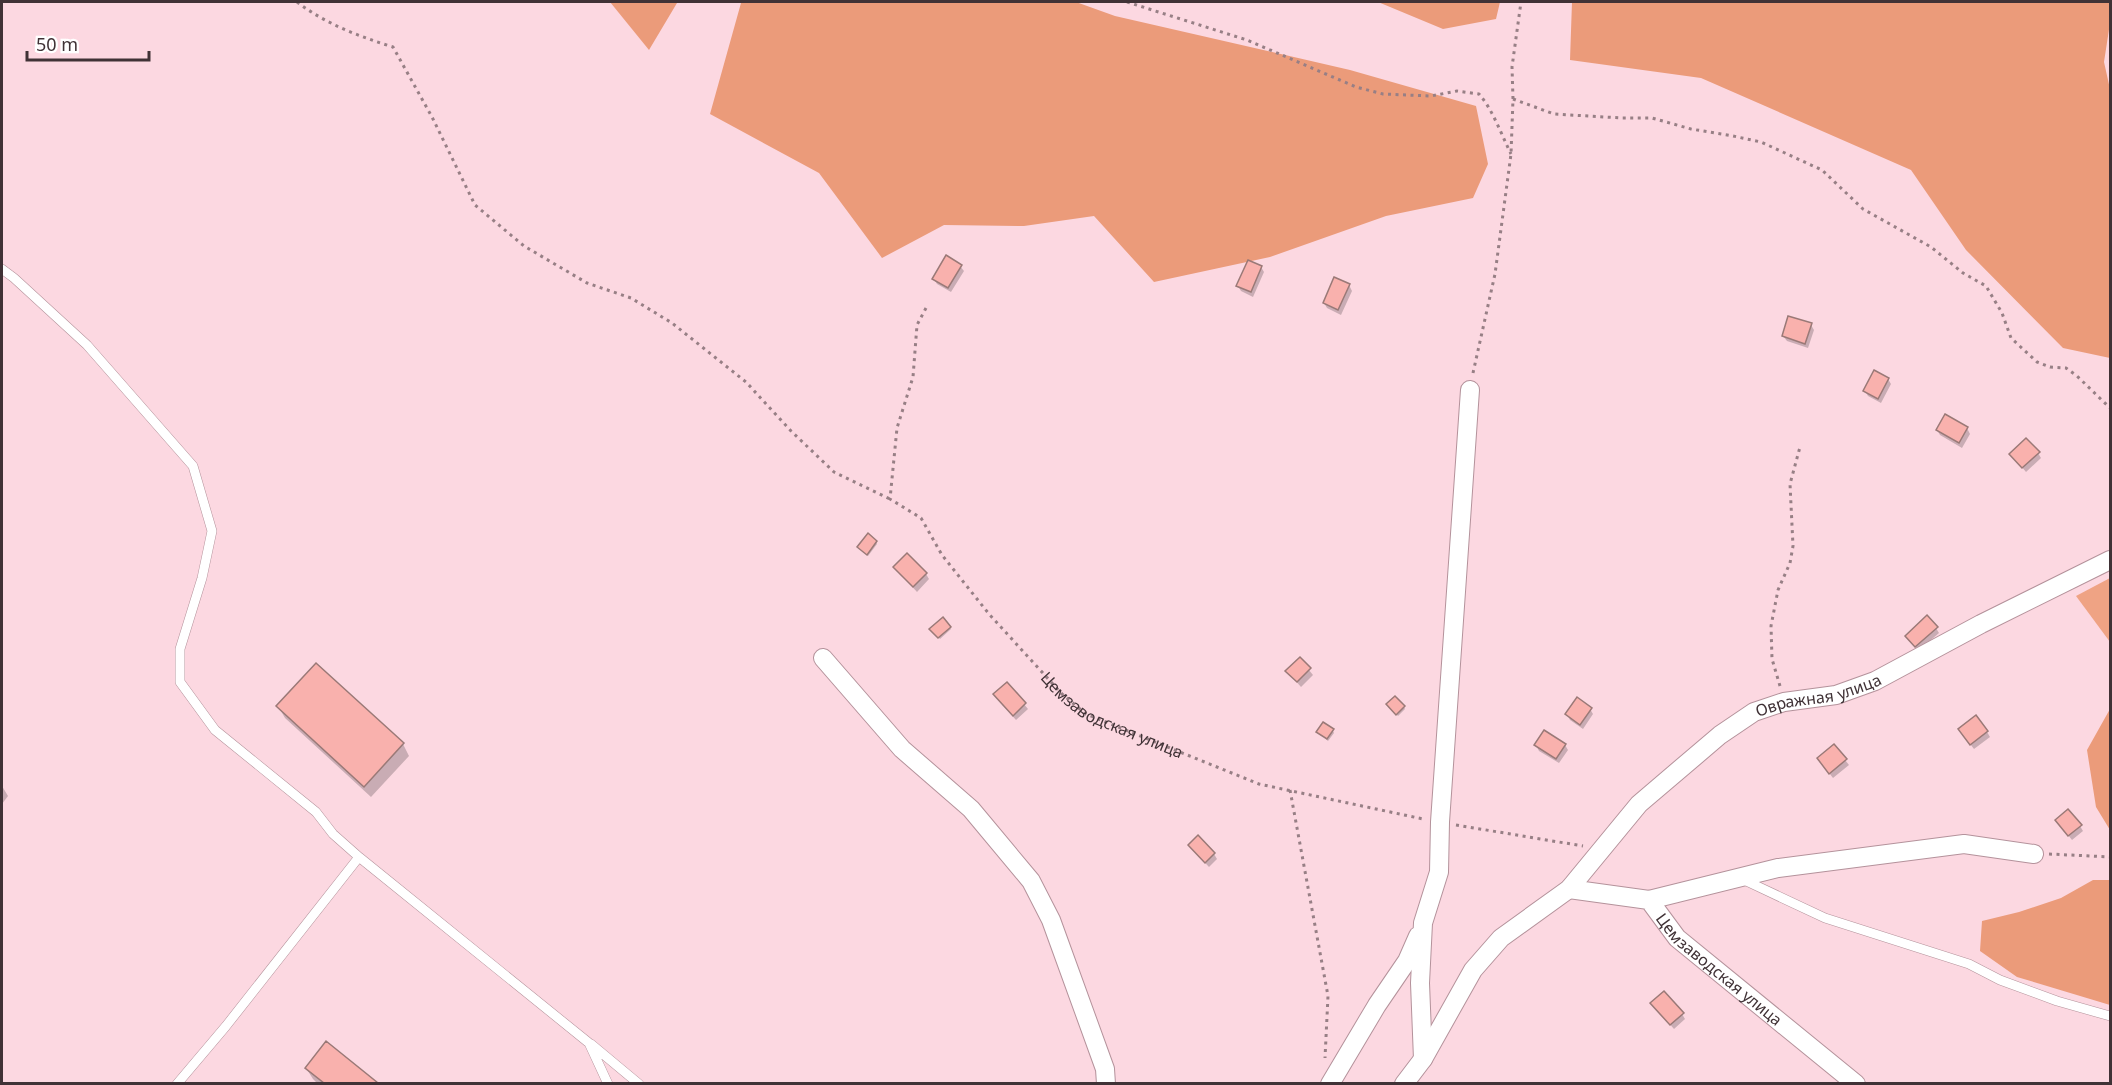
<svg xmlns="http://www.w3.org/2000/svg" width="2112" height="1085" viewBox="0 0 2112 1085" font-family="'Noto Sans',sans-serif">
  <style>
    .green { fill: #efa384 }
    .forest { fill: #eb9b7a }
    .shadow { fill: #0003 }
    .building { fill: #f9b1ad; stroke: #9a7977; stroke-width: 1.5 }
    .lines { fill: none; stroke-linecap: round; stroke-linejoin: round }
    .service-casing { stroke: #b4929b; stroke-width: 10 }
    .minor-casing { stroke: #b4929b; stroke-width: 20 }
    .path { stroke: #977f85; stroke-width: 3; stroke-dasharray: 3 4.5; stroke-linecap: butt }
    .service { stroke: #fff; stroke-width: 9 }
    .minor { stroke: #fff; stroke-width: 18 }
    .labels { text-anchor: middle; stroke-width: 4.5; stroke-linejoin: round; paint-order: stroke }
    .street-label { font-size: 16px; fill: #403236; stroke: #fff }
  </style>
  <rect width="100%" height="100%" fill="#fcd8e1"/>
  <path class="green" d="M2110,578V642L2076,596Z"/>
  <path class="forest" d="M610,2H1076L1115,16L1350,70L1476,106L1488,164L1473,198L1386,216L1270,257L1154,282L1094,216L1024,226L944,225L882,258L819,173L710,114L741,3H677L649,50Z
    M1378,2H1500L1496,19L1443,29Z
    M1572,2H2110V23L2104,62L2110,89V358L2063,348L1966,250L1911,170L1701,78L1570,60Z
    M2110,709V830L2096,807L2087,750Z
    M2093,880H2110V1005L2017,977L1980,951L1982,921L2019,912L2061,898Z"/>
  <path class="shadow" d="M960,266L964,271L951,292L937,284L934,279Z
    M1261,267L1264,272L1253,297L1241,291L1238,286Z
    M1349,285L1352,291L1341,315L1327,308L1324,303Z
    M1811,325L1814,330L1808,348L1787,341L1783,336Z
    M1888,379L1891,384L1881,403L1868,396L1865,391Z
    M1967,428L1970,434L1962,448L1940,435L1937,430Z
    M2038,453L2041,458L2026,472L2011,454Z
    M876,542L877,544L868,556L859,547Z
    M894,567L926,574L929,579L917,592Z
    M950,627L951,629L940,639L933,631Z
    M1936,628L1939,633L1918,651L1906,636Z
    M1300,659L1313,675L1301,687L1287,671Z
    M1007,684L1028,709L1016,720L998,700Z
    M278,706L403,744L409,756L371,797L285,718Z
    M1389,706L1404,707L1405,709L1398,716Z
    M1590,709L1593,714L1583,729L1570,720L1567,714Z
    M1333,731L1334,733L1328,741L1318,732Z
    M1987,732L1990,737L1974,749L1963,735Z
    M1536,745H1565L1568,750L1559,763L1539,751Z
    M1834,746L1849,765L1833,778L1822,764Z
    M2,786L8,796L2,804Z
    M2060,825L2080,826L2083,831L2072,840Z
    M1189,846L1214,854L1217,859L1209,867Z
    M1652,1004L1682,1014L1685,1019L1674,1029Z
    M326,1043L376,1084H318L313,1079L306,1068Z"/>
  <path class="building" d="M946,255L962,265L948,288L932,279Z
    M1248,260L1262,266L1251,292L1236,286Z
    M1334,277L1350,284L1338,310L1323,303Z
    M1788,316L1812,323L1805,344L1782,336Z
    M1874,370L1889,378L1878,399L1863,391Z
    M1945,414L1968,427L1959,443L1936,430Z
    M2026,438L2040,452L2022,468L2009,454Z
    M868,533L877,541L867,555L857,547Z
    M907,553L927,573L913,587L893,567Z
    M1927,615L1938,627L1915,647L1905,636Z
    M943,617L951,627L938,638L929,629Z
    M1300,657L1311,668L1297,682L1285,671Z
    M316,663L404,743L364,787L276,706Z
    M1007,682L1026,703L1013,716L993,694Z
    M1395,696L1405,706L1396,715L1386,704Z
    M1577,697L1592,708L1580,725L1565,714Z
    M1976,715L1988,731L1970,745L1958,729Z
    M1323,722L1334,729L1327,739L1316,732Z
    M1544,730L1566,744L1556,759L1534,745Z
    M1834,744L1847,759L1829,774L1817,758Z
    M2068,809L2082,825L2068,836L2055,820Z
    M1198,835L1215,853L1205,863L1188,845Z
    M1664,991L1684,1013L1670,1025L1650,1003Z
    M326,1041L378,1083H324L305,1068Z"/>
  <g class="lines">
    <defs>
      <path id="service" d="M2,269L14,278L87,345L193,466L212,531L202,578L180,649V682L215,730L316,812L333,834L359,857L226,1026L177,1084
        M359,857L589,1043L608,1084
        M1742,879L1825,918L1969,964L2000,980L2057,1001L2110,1016
        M591,1044L639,1084"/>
      <g id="minor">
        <path d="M823,658L902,749L971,809L1031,881L1051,920L1105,1069L1106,1084"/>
        <path id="s2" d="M1569,889L1649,900L1677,938L1856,1084"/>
        <path d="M1649,900L1778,868L1964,844L2034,854"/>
        <path d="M1423,1059L1420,983L1423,923L1439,872L1440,822L1470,390"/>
        <path d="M1330,1084L1377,1005L1407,961L1418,936"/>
        <path id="s3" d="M1404,1084L1423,1059L1473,970L1501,938L1569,889L1639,804L1720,735L1754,712L1784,702L1836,695L1875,681L1981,624L2110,560"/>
      </g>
    </defs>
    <use href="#service" class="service-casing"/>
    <use href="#minor" class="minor-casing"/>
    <g class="path">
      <path d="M297,2C326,24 358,36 393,47L432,117L475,205L524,246L587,283L631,298L672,323L746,382L791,431L834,472L890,499"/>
      <path d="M1127,2L1247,40L1356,87L1383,94L1431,96L1457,91L1479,94C1493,110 1501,134 1511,154"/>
      <path d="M1513,99L1554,114L1622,118H1652L1691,129L1733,136L1761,142L1822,170L1863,209L1931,247L1963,273L1986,286L2002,313L2011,338L2037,362L2050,367L2066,368L2077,376L2110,408"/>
      <path id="s1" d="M926,308L917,325L913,377L897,428L890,499L921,518L942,555L989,614L1062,694L1086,714L1259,784L1423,819"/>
      <path d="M1473,373L1495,274L1511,154L1513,99L1512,67L1521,2"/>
      <path d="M1780,686L1772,659L1771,626L1778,590L1790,563L1793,546L1790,484L1800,447"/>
      <path d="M1290,790L1328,996L1325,1058"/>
      <path d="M1456,825L1583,846"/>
      <path d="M2049,854L2110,857"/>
    </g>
    <use href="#service" class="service"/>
    <use href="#minor" class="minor"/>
  </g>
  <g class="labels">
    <g class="street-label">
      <text dy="6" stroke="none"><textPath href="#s3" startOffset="584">Овражная улица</textPath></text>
      <text dy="6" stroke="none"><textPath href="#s1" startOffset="513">Цемзаводская улица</textPath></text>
      <text dy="6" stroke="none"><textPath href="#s2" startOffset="180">Цемзаводская улица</textPath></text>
    </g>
  </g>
  <rect width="2112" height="1085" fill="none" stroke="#403236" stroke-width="6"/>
  <path d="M27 51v9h122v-9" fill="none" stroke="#403236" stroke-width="3"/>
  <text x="36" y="51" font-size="18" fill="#403236" stroke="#ffffff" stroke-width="4.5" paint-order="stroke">50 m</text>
</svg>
